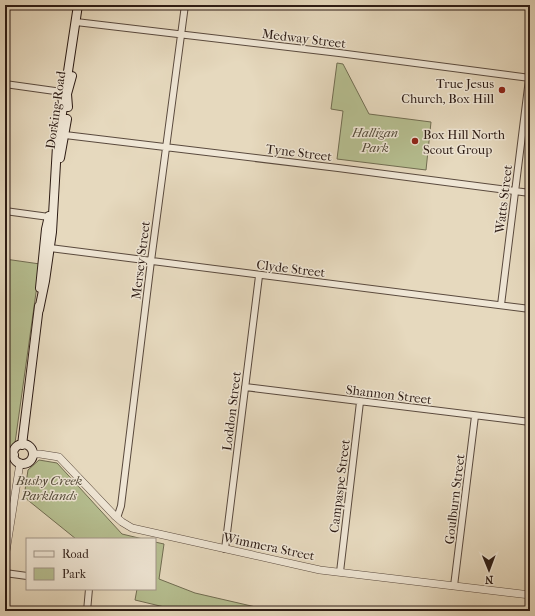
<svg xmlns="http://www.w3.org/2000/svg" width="535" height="616" viewBox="0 0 535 616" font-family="'IM FELL French Canon',serif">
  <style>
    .green { fill: #b6bf91; stroke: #716d52 }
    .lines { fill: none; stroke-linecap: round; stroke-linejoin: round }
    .minor-casing { stroke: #5a4a3e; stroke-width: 8 }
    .tertiary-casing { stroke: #5a4a3e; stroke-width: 8 }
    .secondary-casing { stroke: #2c1b14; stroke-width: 10 }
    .minor { stroke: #efe6d5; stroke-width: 6 }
    .tertiary { stroke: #efe6d5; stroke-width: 7 }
    .secondary { stroke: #efe6d5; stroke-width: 8 }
    .poi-dot { fill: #8f2418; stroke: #efe6d5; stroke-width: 1.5 }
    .labels { text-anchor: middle; stroke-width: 3; stroke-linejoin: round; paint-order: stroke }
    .street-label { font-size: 13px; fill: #2c1b14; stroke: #efe6d5 }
    .poi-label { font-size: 13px; fill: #2c1b14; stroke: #efe6d5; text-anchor: end }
    .park-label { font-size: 13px; font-style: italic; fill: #554c3a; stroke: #efe6d5 }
  </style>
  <rect width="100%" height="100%" fill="#e6d9be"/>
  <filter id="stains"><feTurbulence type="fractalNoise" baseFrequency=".005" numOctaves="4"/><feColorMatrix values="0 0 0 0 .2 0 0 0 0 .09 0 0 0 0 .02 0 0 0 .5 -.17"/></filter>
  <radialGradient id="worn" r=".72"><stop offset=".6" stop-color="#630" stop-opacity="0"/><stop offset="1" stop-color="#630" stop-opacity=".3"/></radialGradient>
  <path class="green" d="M337,63L343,64L369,114L431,122L426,170L337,159L343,111L331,109Z
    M5,259L40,264L14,450L5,449Z
    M39,460L57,463L122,534L143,539H76L24,497L28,470Z
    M155,542L164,544L159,579L195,593L273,611H181L135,600L137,589H155Z"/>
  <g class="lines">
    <defs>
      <path id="minor" d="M76,22L339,53L530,78
        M5,84L62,92
        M65,135L338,168L530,193
        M5,211L49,217
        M50,248L530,309
        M501,305L530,71
        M245,387L530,422
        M115,516L118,515L121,506L151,261L185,5
        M225,549L259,276
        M340,572L360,402
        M5,573L27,576
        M454,586L475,416
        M87,611L89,589"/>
      <path id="tertiary" d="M33,454H40L59,457L115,516L122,522L132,528L320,570L530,595
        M5,558L20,463"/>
      <path id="secondary" d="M68,107L67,94L72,76
        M60,158L67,119
        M40,288L46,229L49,216
        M39,310L45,281L52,232L57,146L63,107L62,92L67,78L78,5
        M13 454a10 10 0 1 1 20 0a10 10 0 1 1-20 0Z
        M22,445L39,306
        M5,454L14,455"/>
    </defs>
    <use href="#minor" class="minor-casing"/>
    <use href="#tertiary" class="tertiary-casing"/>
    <use href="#secondary" class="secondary-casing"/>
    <use href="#minor" class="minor"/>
    <use href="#tertiary" class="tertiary"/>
    <use href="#secondary" class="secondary"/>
  </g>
  <g class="poi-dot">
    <circle cx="502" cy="90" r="4"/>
    <circle cx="415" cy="141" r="4"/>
  </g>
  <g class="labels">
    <g class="street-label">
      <text transform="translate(304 38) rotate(7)" y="5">Medway Street</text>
      <text transform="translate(55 110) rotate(-82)" y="5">Dorking Road</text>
      <text transform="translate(299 152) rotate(7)" y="5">Tyne Street</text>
      <text transform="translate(503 199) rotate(-83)" y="5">Watts Street</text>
      <text transform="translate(140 260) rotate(-83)" y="5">Mersey Street</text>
      <text transform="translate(291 268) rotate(7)" y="5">Clyde Street</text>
      <text transform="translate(389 394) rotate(7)" y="5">Shannon Street</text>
      <text transform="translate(231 411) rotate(-83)" y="5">Loddon Street</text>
      <text transform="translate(339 486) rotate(-83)" y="5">Campaspe Street</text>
      <text transform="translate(454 499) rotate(-83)" y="5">Goulburn Street</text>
      <text transform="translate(269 546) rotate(12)" y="5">Wimmera Street</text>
    </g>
    <g class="poi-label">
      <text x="494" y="88">True Jesus<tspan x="494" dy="15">Church, Box Hill</tspan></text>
      <text x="423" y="139" text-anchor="start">Box Hill North<tspan x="423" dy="15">Scout Group</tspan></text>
    </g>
    <g class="park-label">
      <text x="375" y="137">Halligan<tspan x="375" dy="15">Park</tspan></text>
      <text x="49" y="485">Bushy Creek<tspan x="49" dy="15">Parklands</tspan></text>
    </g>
  </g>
  <rect width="535" height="616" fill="none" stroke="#e6d9be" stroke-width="20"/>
  <rect x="6" y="6" width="523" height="604" fill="none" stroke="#2c1b14" stroke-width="2"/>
  <rect x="10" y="10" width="515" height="596" fill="none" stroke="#2c1b14"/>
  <rect x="26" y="538" width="130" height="52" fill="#efe6d5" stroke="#a19588"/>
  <rect x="34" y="551" width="20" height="6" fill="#efe6d5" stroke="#a19588"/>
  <text x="62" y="558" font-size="12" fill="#2c1b14">Road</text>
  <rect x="34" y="568" width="20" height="12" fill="#b6bf91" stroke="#a19588"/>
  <text x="62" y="578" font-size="12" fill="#2c1b14">Park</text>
  <g transform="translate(489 570) rotate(179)" stroke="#efe6d5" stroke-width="3" paint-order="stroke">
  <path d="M0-3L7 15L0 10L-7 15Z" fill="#2c1b14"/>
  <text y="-6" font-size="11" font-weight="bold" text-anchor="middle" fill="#2c1b14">N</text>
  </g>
  <rect width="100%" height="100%" filter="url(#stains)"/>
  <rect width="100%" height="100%" fill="url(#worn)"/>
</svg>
